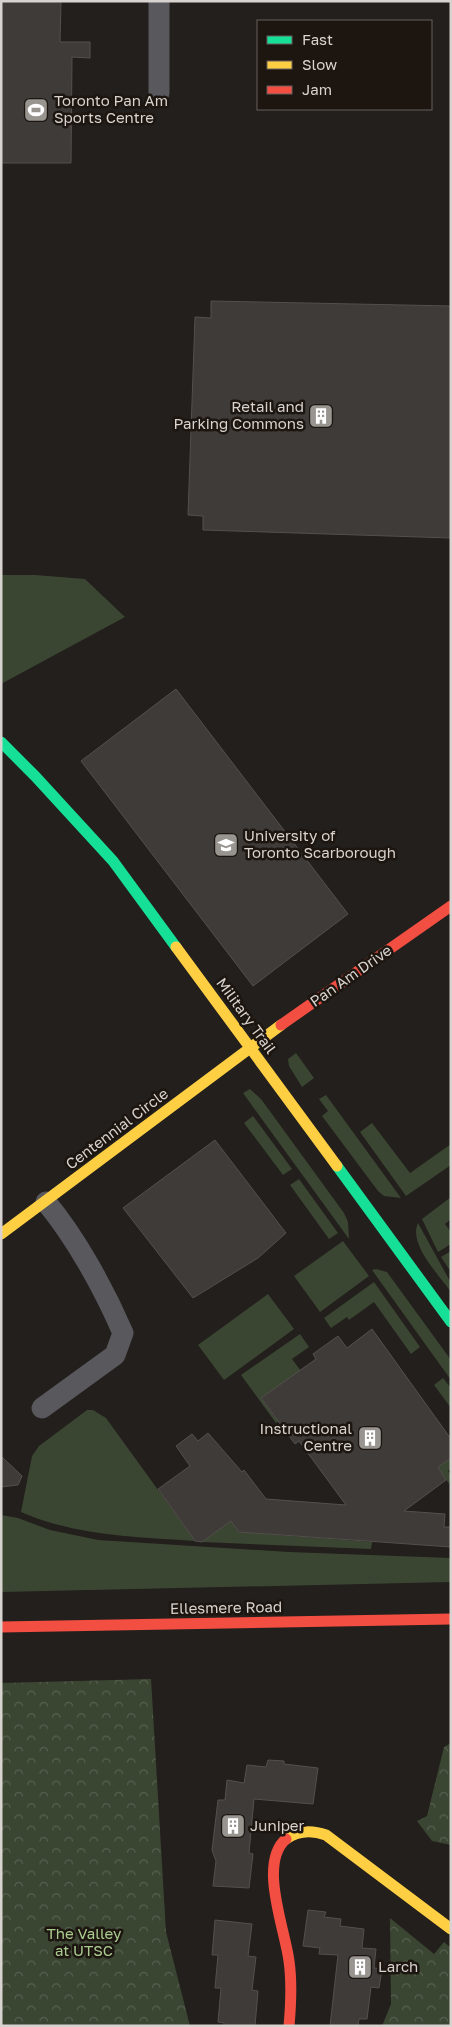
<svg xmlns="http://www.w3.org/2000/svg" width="452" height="2027" viewBox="0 0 452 2027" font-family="'Golos Text',sans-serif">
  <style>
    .green { fill: #3b4632 }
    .forest { fill: url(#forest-crowns) }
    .building { fill: #3e3b39; stroke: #53504d }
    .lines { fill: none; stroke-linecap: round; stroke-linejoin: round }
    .street { stroke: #58585d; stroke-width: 21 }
    .fast { stroke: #16e098; stroke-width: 11 }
    .slow { stroke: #ffcf43; stroke-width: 11 }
    .jam { stroke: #f24e42; stroke-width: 11 }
    .labels { text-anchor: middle; stroke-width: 5; stroke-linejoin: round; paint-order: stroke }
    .poi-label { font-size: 15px; fill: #d8d3cf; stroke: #1c1510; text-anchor: start }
    .street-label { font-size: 15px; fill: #d8d3cf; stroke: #1c1510 }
    .park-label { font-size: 15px; fill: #abcc90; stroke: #1c1510 }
  </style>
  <defs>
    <pattern id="forest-crowns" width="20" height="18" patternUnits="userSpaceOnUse" patternTransform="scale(1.25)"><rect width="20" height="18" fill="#3b4632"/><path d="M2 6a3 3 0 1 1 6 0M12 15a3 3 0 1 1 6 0" fill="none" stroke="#57604f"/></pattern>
  </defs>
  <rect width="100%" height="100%" fill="#221f1c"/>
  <path class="green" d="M1,575H35L85,579L125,617L1,684Z
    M296,1053L314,1078L302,1087L289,1066L288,1059Z
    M250,1089L261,1099L344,1213L348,1222L349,1239L243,1093Z
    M326,1095L401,1198L384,1196L378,1191L322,1116L328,1111L319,1099Z
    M253,1116L292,1169L283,1175L244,1123Z
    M372,1123L410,1173L451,1144V1165L406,1196L360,1132Z
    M299,1179L338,1233L329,1239L290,1185Z
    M451,1197V1219L445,1224L451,1232V1244L438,1252L422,1219Z
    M418,1223L451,1283V1292C439,1275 408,1244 418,1223Z
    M343,1241L369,1276L320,1312L294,1276Z
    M451,1251V1272L441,1257Z
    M376,1269L387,1272L451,1360V1380L372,1270Z
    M374,1282L420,1347L411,1354L374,1302L349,1320L347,1317L331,1328L324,1318Z
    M268,1294L294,1329L224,1380L198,1345Z
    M300,1334L309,1347L292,1359L310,1383L297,1373L261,1398L274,1416L282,1419L276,1423L241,1375Z
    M443,1378L451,1388V1408L434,1385Z
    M87,1410H93L106,1418L195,1541C136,1537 76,1536 21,1512L32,1456L39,1446Z
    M451,1458V1468L448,1471L451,1475L449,1484L438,1467Z
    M1,1515L18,1518L50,1530L98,1540L289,1552L451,1558V1582L1,1592Z
    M231,1521L239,1532L372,1542L371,1549L202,1542Z"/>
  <path class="forest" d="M151,1679L166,1932L190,2026H1V1683Z
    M451,1743V1845L432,1841L417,1821L427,1816L444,1747Z
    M390,1918L434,1954L444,1942L451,1948V2026H382L391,2004Z"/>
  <path class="building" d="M1,1H61L60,42H90V58L72,57L71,163H1Z
    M211,301L451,306V538L203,530V516L188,515L195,317L211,318Z
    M176,689L348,914L253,986L81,761Z
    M215,1140L286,1233L258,1258L193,1298L123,1208Z
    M372,1329L451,1439V1458L438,1467L446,1480L404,1511L445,1514L444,1527H451V1547L239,1532L231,1521L202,1542L195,1541L158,1489L190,1466L176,1446L192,1434L198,1441L208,1433L242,1472L244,1470L266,1499L346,1505L299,1441L295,1444L261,1398L316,1359L313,1354L338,1336L347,1348Z
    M1,1456L22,1476L18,1485L1,1487Z
    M268,1760L284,1761V1764L318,1768L313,1804L254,1799L249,1853L253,1854L249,1888L213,1886L216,1861L212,1850L218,1800H225L227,1780L244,1783L247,1765L266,1767Z
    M308,1910L326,1912L324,1917L341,1919L340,1926L364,1929L362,1948L376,1949L374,1968L382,1969L379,1988L371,1987L367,2019H359L358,2026H330L338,1955L319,1954L320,1948L303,1946Z
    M215,1920L252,1924L248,1956L256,1957L252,1990L258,1991L255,2026H224V2023L218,2022L221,1988H215L218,1955H212Z"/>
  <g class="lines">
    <path class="street" d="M159,93V1
      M42,1408L115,1355L123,1333C104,1289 76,1238 46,1202"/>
    <path class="fast" d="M1,742L35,776L113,861L176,947
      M337,1166L451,1322"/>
    <path class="slow" d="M176,947L337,1166
      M1,1234L281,1025
      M286,1839C299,1830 312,1830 326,1835L451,1929"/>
    <path class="jam" d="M281,1025L451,906
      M1,1627L451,1619
      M286,1839C258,1863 285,1929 289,1961C292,1982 291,2004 289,2026"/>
  </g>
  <defs>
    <symbol id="stadium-square" viewBox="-11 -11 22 22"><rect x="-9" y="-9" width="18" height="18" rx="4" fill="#989490" stroke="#1c1510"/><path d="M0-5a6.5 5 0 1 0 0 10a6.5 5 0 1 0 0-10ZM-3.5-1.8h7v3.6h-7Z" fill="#fff"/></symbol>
    <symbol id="building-square" viewBox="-11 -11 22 22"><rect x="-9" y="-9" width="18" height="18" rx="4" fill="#989490" stroke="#1c1510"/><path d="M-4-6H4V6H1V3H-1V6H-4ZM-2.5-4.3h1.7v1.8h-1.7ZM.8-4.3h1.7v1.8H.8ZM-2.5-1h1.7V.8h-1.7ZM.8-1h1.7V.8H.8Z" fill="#fff"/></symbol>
    <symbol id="university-square" viewBox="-11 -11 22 22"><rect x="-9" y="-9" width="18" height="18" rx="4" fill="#989490" stroke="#1c1510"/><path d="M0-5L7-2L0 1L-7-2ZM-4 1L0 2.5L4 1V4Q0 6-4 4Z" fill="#fff"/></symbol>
  </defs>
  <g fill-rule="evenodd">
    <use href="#stadium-square" x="22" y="96" width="28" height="28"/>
    <use href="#building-square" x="307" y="402" width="28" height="28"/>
    <use href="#university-square" x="212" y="831" width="28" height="28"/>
    <use href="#building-square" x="356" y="1424" width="28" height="28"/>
    <use href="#building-square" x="219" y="1812" width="28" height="28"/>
    <use href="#building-square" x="346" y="1953" width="28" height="28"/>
  </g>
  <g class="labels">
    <g class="poi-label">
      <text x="54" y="106">Toronto Pan Am<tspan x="54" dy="17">Sports Centre</tspan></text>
      <text x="304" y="412" text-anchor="end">Retail and<tspan x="304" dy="17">Parking Commons</tspan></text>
      <text x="244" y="841">University of<tspan x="244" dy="17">Toronto Scarborough</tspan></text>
      <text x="352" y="1434" text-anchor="end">Instructional<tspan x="352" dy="17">Centre</tspan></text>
      <text x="250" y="1831">Juniper</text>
      <text x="378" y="1972">Larch</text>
    </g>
    <g class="street-label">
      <text transform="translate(351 976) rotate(-35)" y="5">Pan Am Drive</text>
      <text transform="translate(246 1016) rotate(54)" y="5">Military Trail</text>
      <text transform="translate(117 1129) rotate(-37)" y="5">Centennial Circle</text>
      <text transform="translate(226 1608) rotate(-1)" y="5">Ellesmere Road</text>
    </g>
    <g class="park-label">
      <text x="84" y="1939">The Valley<tspan x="84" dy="17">at UTSC</tspan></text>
    </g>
  </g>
  <rect width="452" height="2027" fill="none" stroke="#d8d3cf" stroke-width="5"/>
  <rect x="257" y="20" width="175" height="90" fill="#1c1510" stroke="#67615c"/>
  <rect x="267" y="36" width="25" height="8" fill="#16e098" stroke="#67615c"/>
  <text x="302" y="45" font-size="15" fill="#d8d3cf">Fast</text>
  <rect x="267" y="61" width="25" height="8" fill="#ffcf43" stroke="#67615c"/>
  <text x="302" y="70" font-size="15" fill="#d8d3cf">Slow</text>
  <rect x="267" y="86" width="25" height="8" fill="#f24e42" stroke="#67615c"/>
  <text x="302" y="95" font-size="15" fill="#d8d3cf">Jam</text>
</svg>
